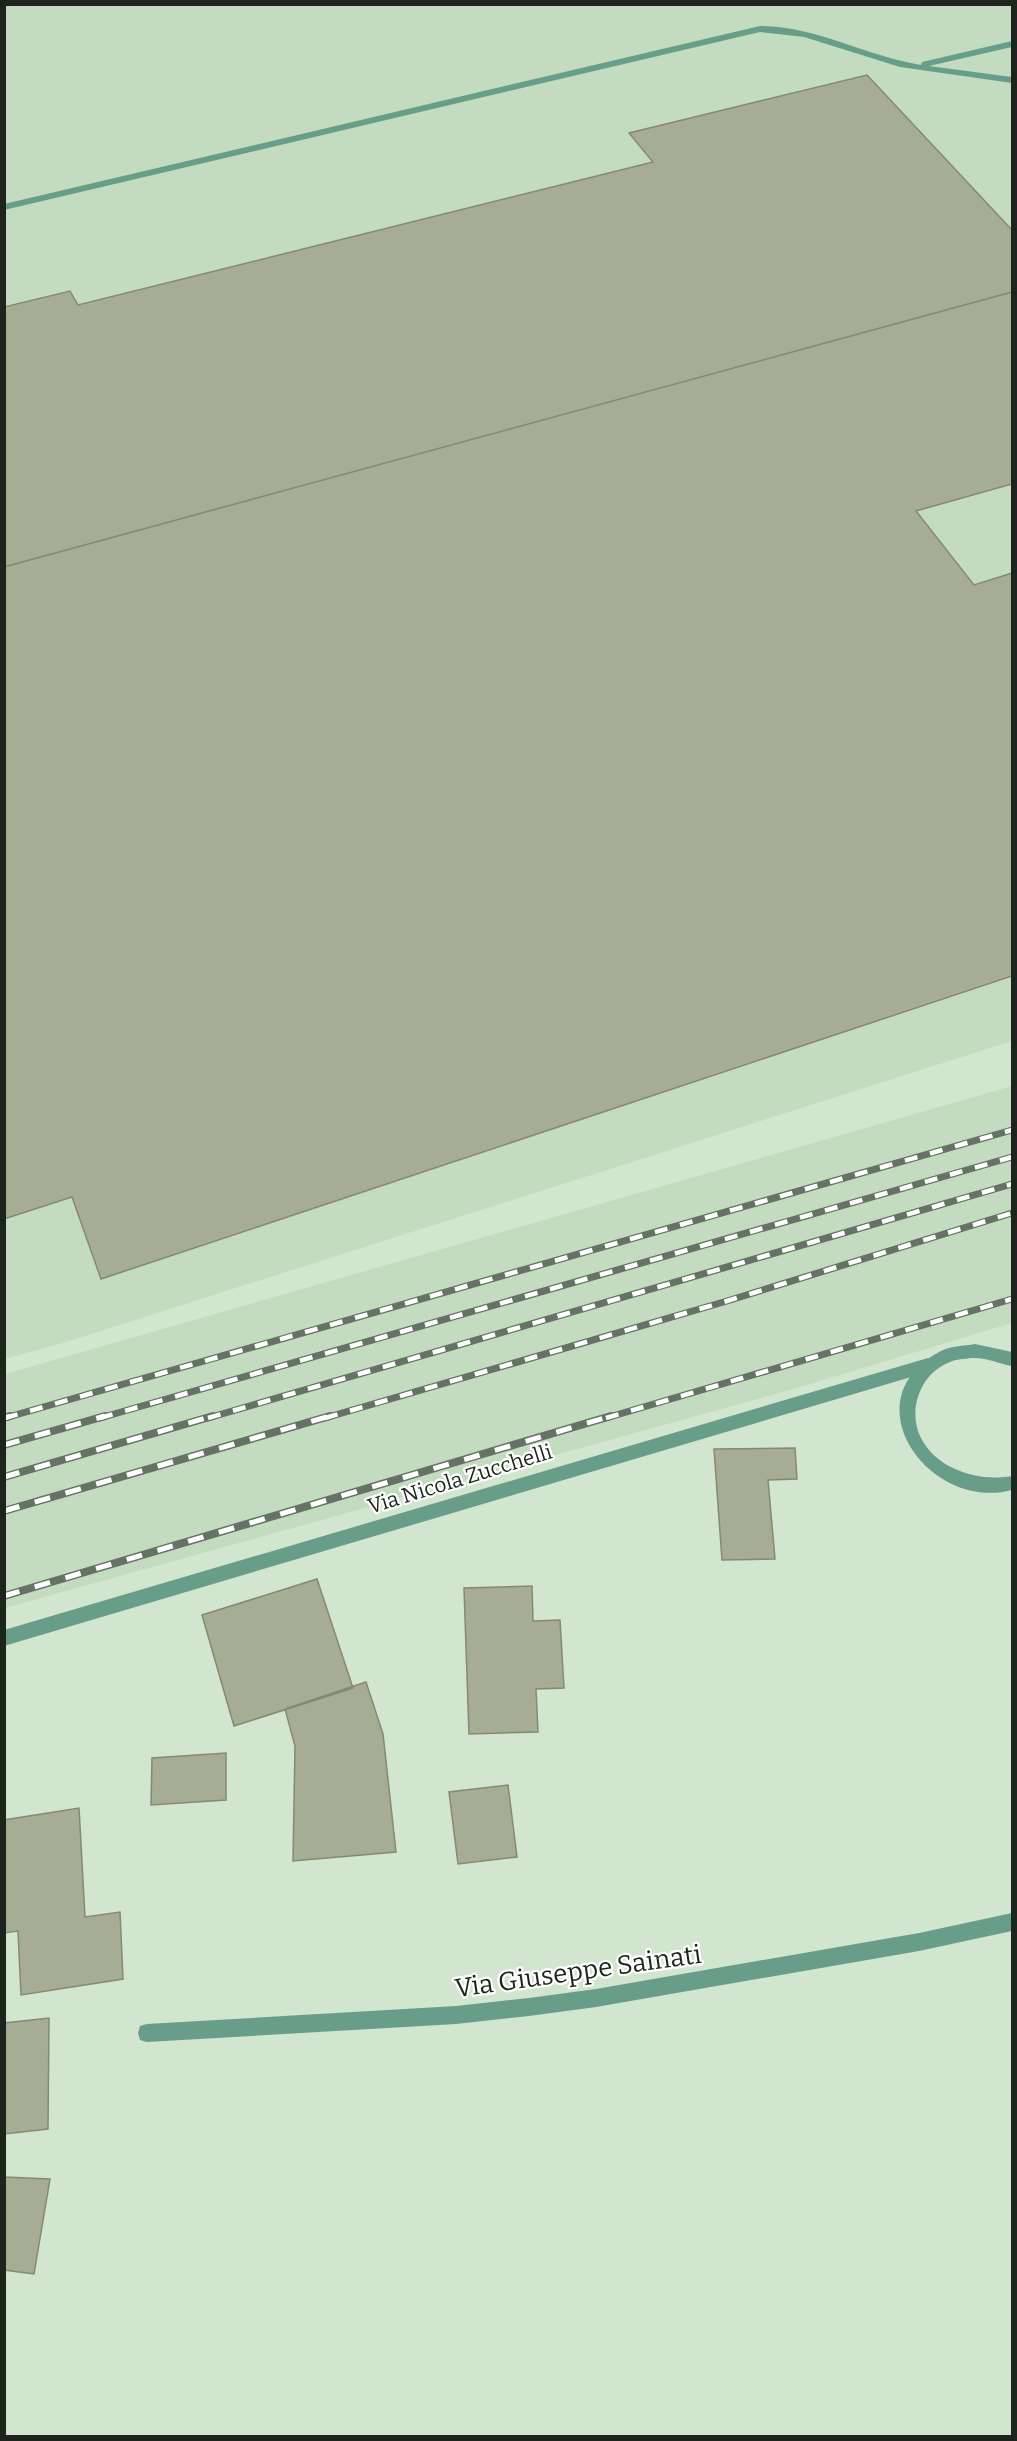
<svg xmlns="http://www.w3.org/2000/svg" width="1017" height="2441" viewBox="0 0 1017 2441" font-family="Bitter,serif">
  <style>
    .built { fill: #c3dcc0 }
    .building { fill: #a6ad94; stroke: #848a72; stroke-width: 1.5 }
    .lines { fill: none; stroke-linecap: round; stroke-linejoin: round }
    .service { fill: #689e89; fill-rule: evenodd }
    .minor { fill: #689e89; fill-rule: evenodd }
    .rail-far1-casing { stroke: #667265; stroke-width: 7 }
    .rail-casing { stroke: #667265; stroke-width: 8 }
    .rail-far1 { stroke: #fff; stroke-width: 4.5; stroke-dasharray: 13; stroke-linecap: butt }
    .rail { stroke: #fff; stroke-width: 5; stroke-dasharray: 16; stroke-linecap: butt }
    .labels { text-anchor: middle; stroke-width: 4.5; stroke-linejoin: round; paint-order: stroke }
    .street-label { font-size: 21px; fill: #1c241c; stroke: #fff }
    .near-street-label { font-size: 26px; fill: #1c241c; stroke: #fff }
  </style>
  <rect width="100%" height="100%" fill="#d1e5cf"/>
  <path class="built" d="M5,5H1012V1041L63,1343L5,1359Z
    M1012,1086V1323L790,1390L5,1608V1374Z"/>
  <path class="building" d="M867,75L1012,230V292L4,567V307L70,291L78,305L653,162L629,133Z
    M1012,292V484L916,511L974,585L1012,573V976L101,1279L72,1197L4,1219V567Z
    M795,1448L797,1479L768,1480L775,1559L722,1560L714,1449Z
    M317,1579L353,1688L234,1726L202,1615Z
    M532,1586L533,1621L560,1620L564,1688L536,1689L538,1732L469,1734L464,1588Z
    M366,1682L383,1734L396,1852L293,1861L295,1746L285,1709Z
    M226,1753V1800L151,1805L152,1758Z
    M508,1785L517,1857L458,1864L449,1792Z
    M79,1808L85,1917L120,1912L123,1979L21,1995L18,1931L4,1933V1820Z
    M49,2018L48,2129L4,2134V2023Z
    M4,2177L50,2179L34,2274L4,2270Z"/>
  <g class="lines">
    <path class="service" d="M760,26C816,26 866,56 921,65L922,62L1012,41V47L929,66L1012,77V83L900,67L804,37L760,32L4,210V204Z
      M928,1358L934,1360L936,1365L934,1370L928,1372L4,1646V1630Z"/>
    <path class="minor" d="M975,1344L1012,1352V1366C1000,1364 985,1357 972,1358C965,1359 956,1359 950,1362C920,1373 907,1411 921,1438C937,1470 980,1482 1012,1476V1490C930,1512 849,1401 939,1352C949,1346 964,1346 975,1344Z
      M1012,1913V1931L919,1951L596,2007L529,2016L456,2024L147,2042L140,2040L138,2033L140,2026L147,2024L456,2006L529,1998L596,1989L919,1933Z"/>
    <defs>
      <path id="rail-far1" d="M5,1418L1012,1130
        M100,1418L1012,1157
        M208,1418L1012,1184
        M325,1418L727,1301L1012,1213
        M606,1418L1012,1299"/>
      <path id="rail" d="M4,1418L10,1416
        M4,1445L105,1416
        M4,1477L213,1416
        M4,1511L330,1416
        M4,1596L611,1416"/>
    </defs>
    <use href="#rail-far1" class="rail-far1-casing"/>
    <use href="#rail" class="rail-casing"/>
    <use href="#rail-far1" class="rail-far1"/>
    <use href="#rail" class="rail"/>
  </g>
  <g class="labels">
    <g class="street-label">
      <text transform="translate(460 1479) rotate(-17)" y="7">Via Nicola Zucchelli</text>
    </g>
    <g class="near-street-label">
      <text transform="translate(578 1971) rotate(-8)" y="9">Via Giuseppe Sainati</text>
    </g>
  </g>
  <rect width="1017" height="2441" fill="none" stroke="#1c241c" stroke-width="12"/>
</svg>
